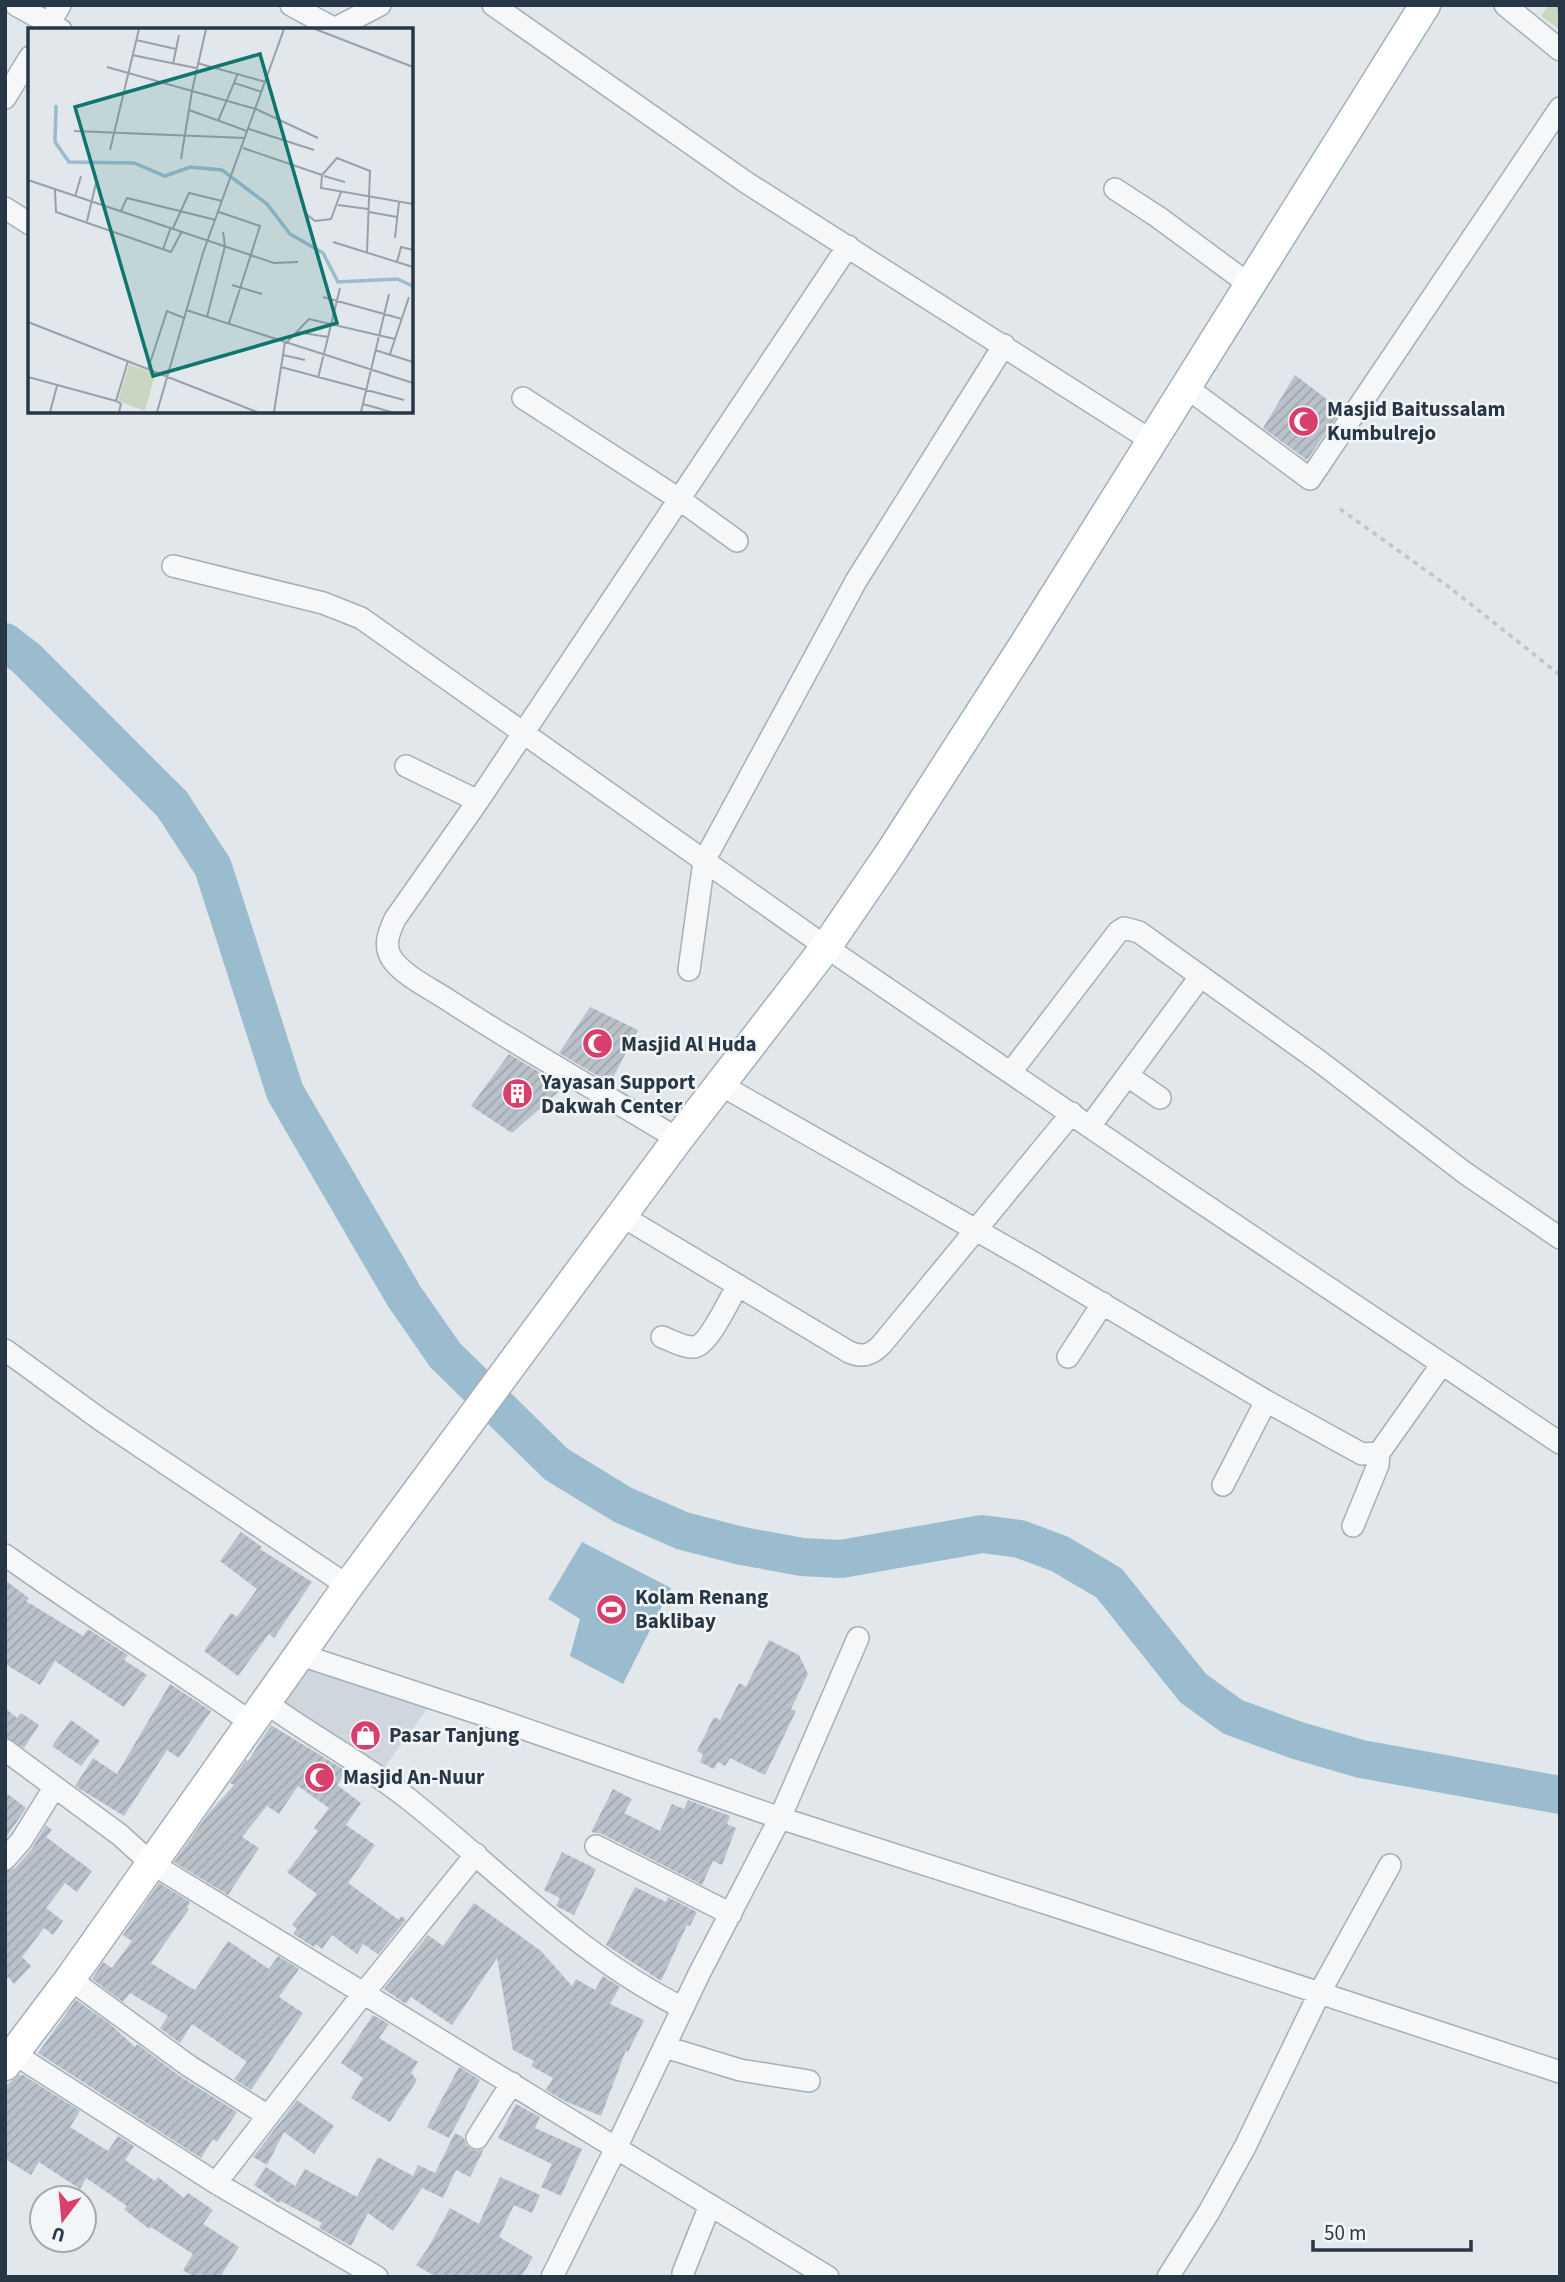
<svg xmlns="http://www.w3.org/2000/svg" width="1565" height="2282" viewBox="0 0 1565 2282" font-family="'Source Sans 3',sans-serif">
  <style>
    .built { fill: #d0d6dd }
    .park { fill: url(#park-tufts) }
    .water { fill: #9bbbce }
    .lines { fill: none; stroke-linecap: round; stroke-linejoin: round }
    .river { stroke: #9bbbce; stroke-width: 38 }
    .building { fill: url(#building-hatch) }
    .minor-casing { stroke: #a6afb6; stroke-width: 24 }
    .secondary-casing { stroke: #a6afb6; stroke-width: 33 }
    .path { stroke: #c0c5ca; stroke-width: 3.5; stroke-dasharray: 5 5; stroke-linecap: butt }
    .minor { stroke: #f5f7f9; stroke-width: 21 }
    .secondary { stroke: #fff; stroke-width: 30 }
    .labels { text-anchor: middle; stroke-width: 5; stroke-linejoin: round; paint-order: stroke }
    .poi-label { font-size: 21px; font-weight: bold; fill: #283745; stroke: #f2f6f8; text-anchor: start }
    .inset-river { fill: none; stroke: #9bbbce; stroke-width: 3.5 }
    .inset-road { fill: none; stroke: #98a1a9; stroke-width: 2 }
    .view { fill: #0f766e; fill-opacity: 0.15; stroke: #0f766e; stroke-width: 3.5 }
    .inset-edge { fill: none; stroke: #283745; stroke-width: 3.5 }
  </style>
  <defs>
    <pattern id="park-tufts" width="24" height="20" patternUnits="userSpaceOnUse" patternTransform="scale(1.75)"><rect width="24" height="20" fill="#cad6c2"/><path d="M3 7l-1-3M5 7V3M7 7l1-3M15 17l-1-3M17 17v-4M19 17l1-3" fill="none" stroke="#aeb8a8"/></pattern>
    <pattern id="building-hatch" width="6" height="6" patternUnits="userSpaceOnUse" patternTransform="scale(1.75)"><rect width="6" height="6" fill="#b9c1ca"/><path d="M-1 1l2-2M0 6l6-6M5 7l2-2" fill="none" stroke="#9fa6af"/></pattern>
  </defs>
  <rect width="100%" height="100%" fill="#e2e7eb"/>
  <path class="built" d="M303,1666L429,1706L381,1772L276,1702Z"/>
  <path class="park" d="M1548,5H1560V30L1541,16Z"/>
  <path class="water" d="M582,1542L671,1588L623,1684L570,1656L580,1619L548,1599Z"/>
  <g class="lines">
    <path class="river" d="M5,642L26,658L172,804L213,867L285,1092L404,1296L445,1355L556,1464L623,1505L683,1531L742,1546L802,1557L841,1559L982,1534L1020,1539L1060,1554L1109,1583L1193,1688L1233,1717L1296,1740L1361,1759L1560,1795"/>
  </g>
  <path class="building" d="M1295,375L1341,410L1307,460L1263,428Z
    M590,1007L638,1030L610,1083L559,1053Z
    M509,1054L564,1087L512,1133L471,1106Z
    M241,1532L262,1547L260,1549L312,1582L274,1638L269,1634L238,1676L204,1651L231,1613L237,1617L257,1589L220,1561Z
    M5,1580L29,1598L26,1601L83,1636L88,1629L128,1655L124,1660L147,1675L124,1707L55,1661L40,1685L5,1664Z
    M769,1640L799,1655L808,1674L791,1709L796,1711L765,1775L730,1758L725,1766L718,1762L714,1769L700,1762L703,1754L697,1751L714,1717L720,1720L739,1683L746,1687Z
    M170,1684L211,1711L179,1758L167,1750L124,1816L75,1786L93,1758L117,1774Z
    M5,1708L17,1718L21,1713L39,1725L24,1748L5,1737Z
    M71,1720L100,1741L81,1766L52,1746Z
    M271,1725L346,1771L337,1785L361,1803L346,1825L375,1845L348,1883L399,1920L401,1916L406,1920L378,1954L363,1944L357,1954L332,1935L322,1949L316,1944L314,1947L293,1934L297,1929L292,1925L317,1894L287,1872L318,1831L314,1828L329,1808L298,1786L279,1814L267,1806L242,1837L259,1848L228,1895L174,1862L208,1814L234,1785L230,1783L246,1760L248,1761Z
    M613,1789L632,1799L624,1813L660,1831L672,1804L684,1809L688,1800L730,1816L727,1824L736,1828L722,1865L713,1861L702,1885L602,1834L591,1832Z
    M5,1792L26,1808L5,1839Z
    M46,1825L52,1830L46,1837L92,1871L77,1892L65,1883L46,1908L63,1921L53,1935L44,1928L22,1957L31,1966L14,1984L8,1977L5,1981V1872L15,1868L31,1850Z
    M562,1852L596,1869L574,1915L556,1906L560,1898L544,1890Z
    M159,1883L190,1902L187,1907L189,1909L151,1963L188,1986L195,1990L228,1941L269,1969L278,1956L299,1969L279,1997L303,2013L251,2090L234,2079L247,2062L192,2024L180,2043L160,2028L168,2016L130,1993L123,2002L92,1979L103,1962L112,1968L132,1941L123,1935Z
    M635,1887L666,1902L668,1897L697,1912L690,1926L687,1925L661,1981L606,1945Z
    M474,1903L541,1951L572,1986L576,1979L595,1990L603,1976L620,1987L610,2004L644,2020L628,2052L626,2050L601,2116L565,2101L546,2090L553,2078L531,2066L534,2061L513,2050L497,1958L452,2025L411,1997L406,2004L384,1989L428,1935L443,1946Z
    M76,2000L110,2024L135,2047L137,2044L181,2077L237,2112L217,2142L213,2139L201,2158L38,2053Z
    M373,2015L389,2024L379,2038L418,2062L411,2073L417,2080L390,2122L351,2098L363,2078L341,2063Z
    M459,2067L480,2080L449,2138L427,2127Z
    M19,2075H23L80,2111L70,2127L108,2151L118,2136L134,2146L125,2160L155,2181L158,2177L184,2198L188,2193L213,2210L203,2224L239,2247L220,2277H194L183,2270L193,2254L151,2227L149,2229L124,2209L127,2206L86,2178L80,2189L39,2162L31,2175L5,2159V2086Z
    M297,2100L334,2126L314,2154L284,2132L267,2165L253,2157Z
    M516,2104L540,2117L535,2128L582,2149L561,2196L541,2187L552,2164L498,2138Z
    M455,2133L464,2138L466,2145L471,2149L477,2151L484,2149L470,2177L456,2170L443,2198L422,2188L393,2231L368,2213L351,2246L319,2228L322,2223L281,2201L279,2203L254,2185L266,2167L295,2186L305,2169L357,2197L378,2157L413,2176L418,2165L435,2173Z
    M500,2177L540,2195L532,2213L514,2205L499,2237L533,2257L521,2277H436L416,2265L428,2248L450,2208L479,2224Z"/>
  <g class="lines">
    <defs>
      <path id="minor" d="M16,5L61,30
        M291,5L335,29
        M493,5L747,183L1152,441
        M1505,5L1560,50
        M46,30L60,5
        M332,30L380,5
        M5,98L30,57
        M1115,189L1158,217L1250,285
        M5,208L30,224
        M1186,387L1310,479L1560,108
        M523,398L679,499L737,541
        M173,566L323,603L361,618L826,947L1184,1191L1560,1443
        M406,766L478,801
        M689,970L704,861L856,581L1004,345
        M1011,1072L1118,932L1124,928L1139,932L1319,1061L1465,1173L1560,1238
        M1128,1076L1160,1098
        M721,1085L1027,1259L1266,1401L1362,1454L1379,1453L1442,1364
        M1090,1126L1200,977
        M678,1139C602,1093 523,1049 448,1000C430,988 405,977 392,959C383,946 389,932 395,919L478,801L848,246
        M622,1216L849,1352C862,1358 872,1355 882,1344L1072,1113
        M662,1337C671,1340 684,1348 694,1347C709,1345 730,1298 738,1285
        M5,1350L101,1420L348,1586
        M1068,1357L1103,1303
        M1223,1485L1266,1401
        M1353,1526L1378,1465L1379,1453
        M5,1555C86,1613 170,1666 252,1723
        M301,1655L493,1718L780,1818L1064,1909L1560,2072
        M265,1702C313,1737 365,1764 411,1801C500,1872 581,1958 683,2008
        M5,1750L120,1835L151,1863L616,2148L552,2277
        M596,1846L731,1914
        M5,1859L21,1841L54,1788
        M70,1979L189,2066L268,2116L216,2183
        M665,2047L740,2070L809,2081
        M13,2053L216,2183L377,2277
        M268,2116L363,1994L476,1854
        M477,2138L512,2083
        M683,2273L710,2205
        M828,2277L616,2148L699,1974L780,1818L858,1638
        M1168,2277L1209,2212L1245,2147L1320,1992L1390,1865"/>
      <path id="secondary" d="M5,2065L70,1979L348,1586L678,1139L826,947L891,852L1023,647L1425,5"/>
    </defs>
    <use href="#minor" class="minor-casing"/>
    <use href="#secondary" class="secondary-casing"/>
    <path class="path" d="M1340,509L1449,587L1560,675"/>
    <use href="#minor" class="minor"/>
    <use href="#secondary" class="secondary"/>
  </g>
  <defs>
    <symbol id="mosque-disc" viewBox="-11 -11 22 22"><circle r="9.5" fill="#d83f6d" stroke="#f2f6f8"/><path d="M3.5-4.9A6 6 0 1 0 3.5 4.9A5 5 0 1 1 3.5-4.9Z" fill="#fff"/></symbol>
    <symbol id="building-disc" viewBox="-11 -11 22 22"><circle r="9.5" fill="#d83f6d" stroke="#f2f6f8"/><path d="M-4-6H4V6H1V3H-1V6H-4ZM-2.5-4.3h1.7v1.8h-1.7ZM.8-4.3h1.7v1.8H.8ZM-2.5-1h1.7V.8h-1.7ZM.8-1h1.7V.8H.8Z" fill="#fff"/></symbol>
    <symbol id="stadium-disc" viewBox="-11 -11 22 22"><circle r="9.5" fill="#d83f6d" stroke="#f2f6f8"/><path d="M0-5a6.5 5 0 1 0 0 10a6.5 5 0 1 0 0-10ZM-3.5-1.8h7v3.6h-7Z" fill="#fff"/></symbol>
    <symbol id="shop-disc" viewBox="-11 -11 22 22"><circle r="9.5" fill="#d83f6d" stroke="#f2f6f8"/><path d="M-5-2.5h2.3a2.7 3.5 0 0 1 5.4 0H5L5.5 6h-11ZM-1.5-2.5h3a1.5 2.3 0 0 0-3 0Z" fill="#fff"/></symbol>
  </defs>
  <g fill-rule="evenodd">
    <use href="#mosque-disc" x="1286" y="404" width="35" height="35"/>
    <use href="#mosque-disc" x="580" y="1026" width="35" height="35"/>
    <use href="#building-disc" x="500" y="1076" width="35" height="35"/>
    <use href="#stadium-disc" x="594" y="1592" width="35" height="35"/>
    <use href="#shop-disc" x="348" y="1718" width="35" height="35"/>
    <use href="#mosque-disc" x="302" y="1760" width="35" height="35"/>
  </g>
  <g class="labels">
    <g class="poi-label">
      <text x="1327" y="416">Masjid Baitussalam<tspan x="1327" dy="24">Kumbulrejo</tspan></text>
      <text x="621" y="1051">Masjid Al Huda</text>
      <text x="541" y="1089">Yayasan Support<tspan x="541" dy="24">Dakwah Center</tspan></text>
      <text x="635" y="1604">Kolam Renang<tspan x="635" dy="24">Baklibay</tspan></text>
      <text x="389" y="1742">Pasar Tanjung</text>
      <text x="343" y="1784">Masjid An-Nuur</text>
    </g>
  </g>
  <g transform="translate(28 28)">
    <rect width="385" height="385" fill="#e2e7eb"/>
    <path d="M101,336L127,346L117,383L90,373Z" fill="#cad6c2"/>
    <path class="inset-river" d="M28,77L27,114L41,134L106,135L137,148L162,139L194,142L239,176L262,206L295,225L310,254L369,251L385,258"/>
    <path class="inset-road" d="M178,1L164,63L228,81L290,110M287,1L385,39M108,12L148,21M104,27L168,40M169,35L238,54M145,36L151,7M79,39L164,63L153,131M210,45L206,55L234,64M161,82L219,103M190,93L206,55M221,101L286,122M46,103L217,110M215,120L294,147L293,160L385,176M82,122L111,1M294,147L309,130L342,143L339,224M296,148L317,154M0,152L246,235L270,234M27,162L28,184L143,224L154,203M47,169L53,148M310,177L340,181M93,183L99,170L188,192M191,184L232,198L201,295M341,184L369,189M277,185L287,193L303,191L313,164M59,193L68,155M145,200L161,165L194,173M367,210L371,174M305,214L385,239M135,221L143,199M369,234L373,219L385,222M204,257L234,266M295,269L374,291M158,282L385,355M179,289L197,218L195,204M0,294L229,384M269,304L300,309M259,314L281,291L367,311M347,322L385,334M362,326L381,269M255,327L277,332M253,339L376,372M120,341L139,283L156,290M0,349L88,373L93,376L91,384M290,350L312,260M88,373L100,333M335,376L363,384M22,384L29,358M129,384L175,225L256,1M246,384L257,314M333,384L361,266"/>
    <path class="view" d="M232,26L309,295L125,348L47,79Z"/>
    <rect width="385" height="385" class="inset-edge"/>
  </g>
  <rect width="1565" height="2282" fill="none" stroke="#283745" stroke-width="14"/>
  <g transform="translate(63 2219) rotate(196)"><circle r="33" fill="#f2f6f8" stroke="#a1aab0" stroke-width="2"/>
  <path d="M0-5L12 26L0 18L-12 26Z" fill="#d83f6d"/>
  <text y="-10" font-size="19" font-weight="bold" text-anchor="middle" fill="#283745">U</text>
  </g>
  <path d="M1313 2240v10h158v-10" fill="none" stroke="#283745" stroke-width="3.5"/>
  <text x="1324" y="2240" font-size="21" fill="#283745" stroke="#f2f6f8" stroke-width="5" paint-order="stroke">50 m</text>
</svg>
